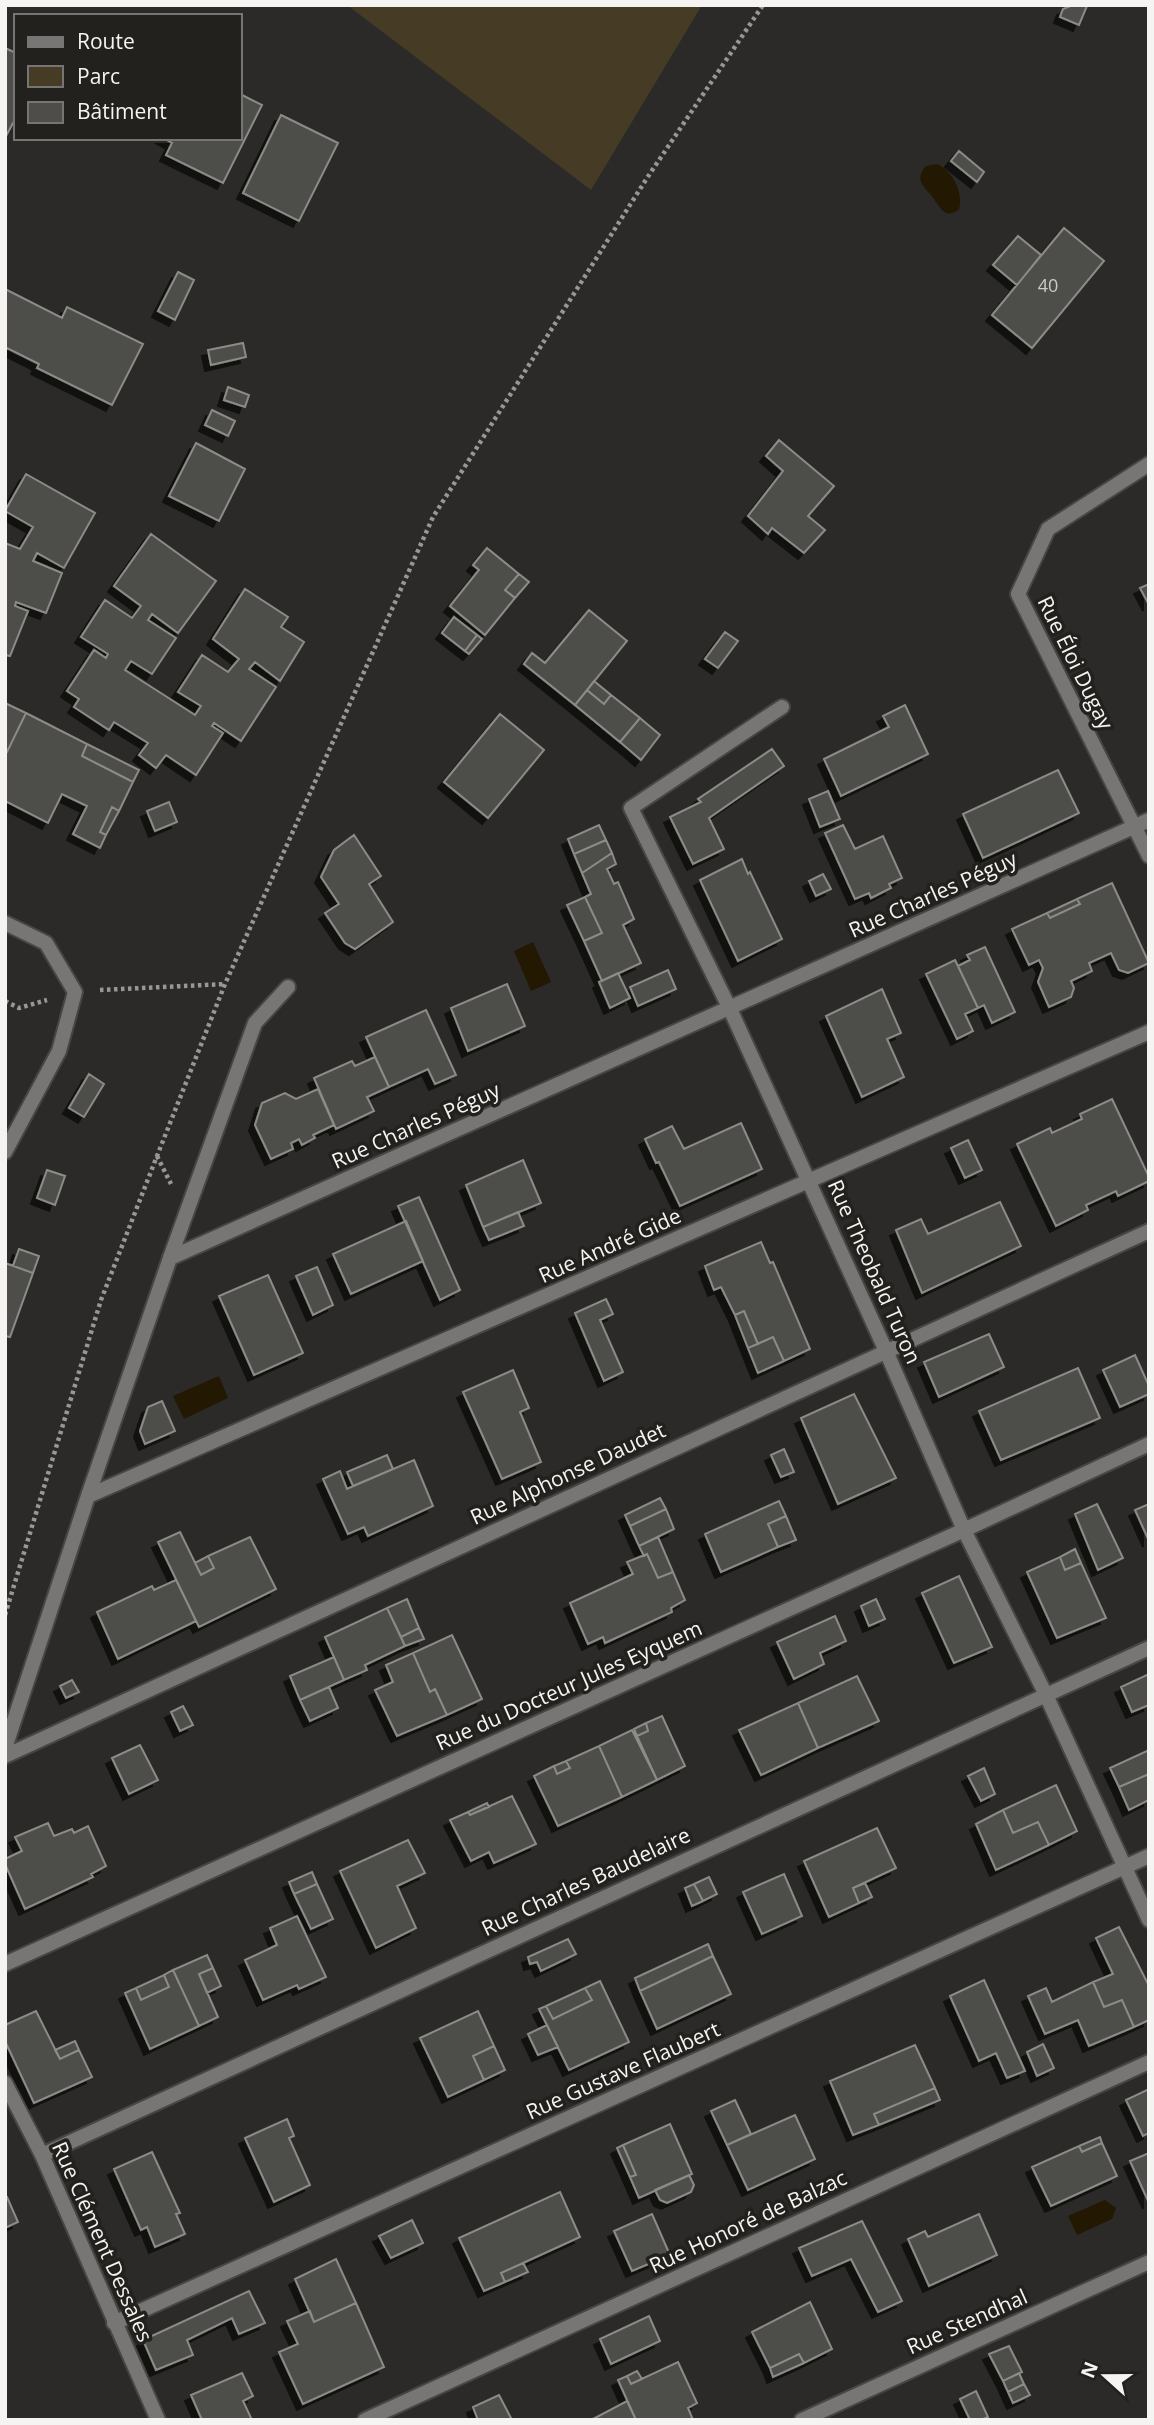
<svg xmlns="http://www.w3.org/2000/svg" width="1154" height="2425" viewBox="0 0 1154 2425" font-family="'Open Sans',sans-serif">
  <style>
    .green { fill: #463c25 }
    .water { fill: #231801 }
    .building { fill: #4e4d4a; stroke: #8c8b87; stroke-width: 2; filter: url(#shadow) }
    .lines { fill: none; stroke-linecap: round; stroke-linejoin: round }
    .lane-casing { stroke: #474644; stroke-width: 18 }
    .street-casing { stroke: #474644; stroke-width: 18 }
    .path { stroke: #989795; stroke-width: 4.5; stroke-dasharray: 3.5 3.5; stroke-linecap: butt }
    .lane { stroke: #777675; stroke-width: 14 }
    .street { stroke: #777675; stroke-width: 14 }
    .labels { text-anchor: middle; stroke-width: 7; stroke-linejoin: round; paint-order: stroke }
    .number-label { font-size: 18px; fill: #cbcac8 }
    .street-label { font-size: 21px; fill: #f5f4f2; stroke: #22211e }
  </style>
  <defs>
    <filter id="shadow"><feDropShadow dx="-6" dy="6" stdDeviation="0" flood-color="#0009"/></filter>
  </defs>
  <rect width="100%" height="100%" fill="#2b2a28"/>
  <path class="green" d="M347,5H702L591,190Z"/>
  <path class="water" d="M937,164C952,170 964,193 959,209C946,220 941,209 934,199C925,187 913,181 926,166Z
    M533,942L551,982L531,991L514,951Z
    M219,1376L228,1398L184,1419L173,1396Z
    M1105,2200L1116,2208L1112,2219L1077,2235L1068,2216Z"/>
  <path class="building" d="M1073,5L1087,6L1079,25L1060,17L1063,9Z
    M5,48L16,53V125L13,123L5,138Z
    M240,94L262,105L223,183L166,155L172,143L163,138H240Z
    M281,115L338,143L299,221L243,193Z
    M959,151L984,172L977,182L951,161Z
    M1064,228L1104,261L1032,348L992,315Z
    M1018,236L1041,255L1017,285L993,265Z
    M178,272L194,280L175,320L158,311Z
    M5,289L62,318L67,307L143,344L112,405L37,368L39,364L7,348L5,350Z
    M243,343L246,357L211,365L208,350Z
    M228,387L249,395L245,407L224,400Z
    M212,410L235,421L228,436L205,425Z
    M779,440L834,486L808,516L825,530L804,553L772,528L768,534L748,516L783,471L766,456Z
    M196,443L245,469L219,521L169,496Z
    M26,474L95,513L64,568L37,553L33,561L62,573L46,613L16,602L15,606L28,611L10,656L5,655V543L20,549L33,527L5,511Z
    M151,534L216,581L178,633L152,614L148,620L176,638L152,674L131,661L125,670L195,715L201,706L178,692L202,655L228,672L239,659L213,639L245,589L288,617L281,627L304,642L280,681L255,662L249,669L276,687L241,741L214,723L212,726L223,733L196,775L166,755L156,768L139,755L148,743L114,722L109,730L74,707L79,699L67,691L94,650L106,658L108,654L81,637L105,600L132,618L141,606L114,586Z
    M487,548L519,574L505,590L515,598L485,635L450,606L479,570L473,565Z
    M519,574L529,582L515,598L505,590Z
    M1149,584V605L1140,588Z
    M589,610L627,641L575,705L524,664L532,653L545,663Z
    M454,617L477,635L465,651L442,633Z
    M725,632L738,641L718,668L705,659Z
    M477,635L482,639L469,654L465,651Z
    M594,681L611,695L604,704L587,690Z
    M587,690L604,704L611,695L640,718L620,742L575,705Z
    M5,703L26,713L7,752L5,751Z
    M905,705L928,754L841,796L824,759L889,727L883,716Z
    M26,713L87,744L82,756L133,782L119,811L112,807L100,832L106,835L100,848L73,834L87,806L62,794L48,823L5,801V751L7,752Z
    M500,714L544,750L488,818L444,782Z
    M640,718L660,735L641,760L620,742Z
    M87,744L139,770L133,782L82,756Z
    M772,749L784,766L709,818L724,849L693,864L670,817L701,802L698,799Z
    M1058,770L1079,813L983,858L963,814Z
    M828,791L840,819L820,827L809,799Z
    M169,802L177,822L155,831L147,811Z
    M112,807L119,811L106,835L100,832Z
    M599,825L606,840L574,854L568,839Z
    M843,825L855,849L883,836L902,878L889,884L891,888L871,898L869,893L855,899L825,833Z
    M354,835L381,876L369,884L393,922L355,949L345,943L325,913L339,904L321,877L334,850Z
    M606,840L612,853L582,873L574,854Z
    M612,853L616,864L607,869L614,884L618,882L634,919L623,925L641,963L602,981L584,941L602,933L585,897L591,894L582,873Z
    M742,859L748,874L750,872L782,939L738,961L700,880Z
    M823,874L831,889L816,896L809,881Z
    M1112,883L1149,963L1128,973L1119,970L1111,953L1089,963L1092,971L1071,981L1074,988L1071,997L1049,1007L1038,982L1043,968L1039,960L1029,965L1012,929L1047,913L1050,918L1080,904L1077,899Z
    M585,897L602,933L584,941L567,905Z
    M1077,899L1080,904L1050,918L1047,913Z
    M985,947L1015,1012L992,1023L984,1005L978,1008L958,966L970,960L967,955Z
    M955,960L978,1008L965,1014L973,1031L957,1039L926,974Z
    M668,970L676,989L638,1006L630,987Z
    M618,973L630,998L610,1008L599,982Z
    M507,984L525,1026L468,1051L451,1008Z
    M882,989L901,1033L887,1039L904,1077L862,1097L826,1016Z
    M426,1010L456,1075L435,1084L428,1069L389,1087L366,1037Z
    M375,1057L389,1087L367,1097L374,1111L336,1129L314,1078L352,1061L355,1066Z
    M89,1074L104,1084L84,1117L69,1108Z
    M318,1089L334,1125L313,1135L315,1138L302,1145L299,1139L291,1143L293,1149L271,1159L255,1125L262,1103L285,1093L296,1099Z
    M1112,1099L1149,1177V1181L1118,1196L1116,1191L1086,1205L1088,1210L1056,1226L1017,1144L1050,1128L1052,1133L1082,1119L1080,1114Z
    M741,1123L762,1169L680,1206L659,1162L656,1163L645,1139L672,1126L684,1149Z
    M968,1140L982,1170L965,1178L951,1148Z
    M523,1160L541,1203L483,1227L466,1185Z
    M47,1170L65,1176L55,1205L37,1198Z
    M419,1197L460,1290L440,1300L398,1206Z
    M1000,1202L1021,1246L922,1293L896,1230L921,1219L928,1234Z
    M518,1212L524,1226L489,1240L483,1227Z
    M406,1221L423,1261L351,1294L333,1254Z
    M761,1242L770,1263L773,1262L810,1349L784,1361L773,1337L758,1344L744,1311L735,1315L721,1287L714,1290L705,1266Z
    M19,1249L39,1256L33,1273L13,1266Z
    M5,1263L33,1273L10,1337L5,1336Z
    M317,1267L333,1305L313,1315L296,1276Z
    M268,1275L303,1353L254,1375L219,1296Z
    M606,1299L613,1314L600,1320L623,1372L604,1381L575,1313Z
    M744,1311L758,1344L748,1348L735,1315Z
    M989,1334L1004,1367L939,1397L924,1362Z
    M773,1337L784,1361L758,1373L748,1348Z
    M1135,1355L1149,1386V1394L1120,1407L1103,1370Z
    M1078,1368L1100,1418L1001,1460L979,1411Z
    M513,1370L529,1408L520,1412L541,1462L502,1479L463,1392Z
    M854,1394L896,1478L838,1504L801,1418Z
    M162,1401L175,1431L145,1444L140,1431L148,1407Z
    M784,1449L794,1472L781,1477L771,1455Z
    M387,1455L393,1469L353,1486L347,1472Z
    M414,1460L433,1506L368,1536L364,1527L348,1534L323,1479L340,1471L347,1489Z
    M660,1498L666,1509L630,1526L625,1515Z
    M779,1501L786,1516L768,1524L778,1547L721,1572L705,1534Z
    M1097,1504L1123,1558L1098,1570L1075,1514Z
    M1149,1504V1541L1135,1510Z
    M666,1509L674,1529L639,1546L630,1526Z
    M786,1516L796,1540L778,1547L768,1524Z
    M180,1532L201,1575L214,1568L208,1556L250,1537L276,1589L199,1627L158,1542Z
    M658,1537L673,1572L658,1578L647,1554L644,1556L639,1546Z
    M1075,1549L1081,1563L1065,1570L1060,1557Z
    M647,1554L658,1578L673,1572L685,1600L671,1608L672,1612L605,1643L603,1637L588,1644L570,1603L633,1574L627,1562Z
    M208,1556L214,1568L201,1575L195,1563Z
    M1060,1557L1065,1570L1081,1563L1106,1618L1057,1638L1027,1572Z
    M959,1576L992,1647L954,1663L922,1593Z
    M176,1580L196,1621L118,1659L97,1612L152,1586L154,1590Z
    M407,1599L419,1628L401,1637L387,1608Z
    M876,1599L885,1619L869,1626L861,1606Z
    M387,1608L405,1646L365,1665L367,1670L344,1680L325,1637Z
    M835,1616L846,1641L820,1653L824,1664L794,1679L777,1642Z
    M419,1628L424,1639L405,1646L401,1637Z
    M452,1635L482,1699L447,1715L435,1689L430,1692L413,1653Z
    M413,1653L430,1692L435,1689L447,1715L397,1736L375,1690L393,1682L386,1665Z
    M334,1657L344,1680L300,1700L290,1676Z
    M1149,1674V1705L1132,1712L1121,1687Z
    M857,1676L879,1721L818,1748L798,1703Z
    M72,1680L79,1692L66,1698L60,1686Z
    M329,1687L338,1708L310,1721L300,1700Z
    M798,1703L818,1748L761,1775L739,1730Z
    M183,1706L193,1725L180,1731L171,1712Z
    M662,1716L685,1766L657,1780L637,1736L648,1731L646,1723Z
    M646,1723L648,1731L637,1736L634,1729Z
    M632,1730L657,1780L622,1797L599,1746Z
    M140,1745L158,1780L129,1794L112,1758Z
    M599,1746L622,1797L558,1826L534,1776L554,1766L557,1774L570,1768L566,1761Z
    M1149,1750V1774L1119,1787L1110,1768Z
    M566,1761L570,1768L557,1774L554,1766Z
    M984,1768L995,1794L981,1801L968,1776Z
    M1149,1774V1800L1129,1810L1119,1787Z
    M1056,1785L1077,1831L1049,1845L1038,1822L1013,1833L1003,1810Z
    M512,1796L536,1844L494,1863L489,1852L471,1861L450,1820L468,1812L470,1815Z
    M487,1803L489,1807L470,1815L468,1812Z
    M1003,1810L1013,1833L1038,1822L1049,1845L996,1870L976,1824Z
    M48,1823L54,1836L72,1829L74,1833L88,1826L106,1866L91,1874L93,1877L25,1909L5,1864V1859L22,1851L15,1837Z
    M877,1828L896,1868L853,1888L859,1903L829,1917L804,1861Z
    M408,1840L425,1873L397,1886L416,1928L376,1948L340,1871Z
    M312,1872L317,1884L294,1894L289,1882Z
    M784,1874L802,1916L762,1934L743,1892Z
    M709,1877L717,1894L703,1901L694,1884Z
    M865,1883L872,1897L859,1903L853,1888Z
    M317,1884L333,1919L311,1929L294,1894Z
    M694,1884L703,1901L692,1906L685,1888Z
    M297,1916L326,1977L299,1989L297,1985L263,2000L245,1960L277,1945L270,1928Z
    M1119,1927L1149,1986V2020L1134,2027L1122,2000L1104,2007L1093,1982L1113,1974L1096,1938Z
    M568,1939L576,1954L541,1971L537,1962L530,1964L528,1957Z
    M708,1944L713,1956L640,1991L635,1978Z
    M207,1955L213,1968L199,1974L218,2017L199,2026L173,1970Z
    M713,1956L731,1994L657,2029L640,1991Z
    M213,1968L221,1986L207,1993L199,1974Z
    M173,1970L199,2026L150,2049L125,1993L136,1988L141,2000L169,1987L164,1975Z
    M164,1975L169,1987L141,2000L136,1988Z
    M984,1980L1025,2071L1007,2078L996,2053L979,2061L950,1996Z
    M600,1981L629,2042L569,2070L539,2009L546,2006L553,2019L592,2000L585,1988Z
    M1093,1982L1104,2007L1122,2000L1134,2027L1089,2046L1078,2020L1045,2034L1028,1996L1046,1988L1052,2002Z
    M585,1988L592,2000L553,2019L546,2006Z
    M36,2011L60,2059L79,2050L92,2077L34,2103L5,2041V2025Z
    M478,2011L494,2046L473,2056L484,2080L448,2097L420,2038Z
    M547,2025L558,2047L538,2055L528,2034Z
    M75,2041L79,2050L60,2059L55,2050Z
    M1043,2044L1054,2068L1037,2076L1027,2052Z
    M915,2045L935,2088L874,2114L879,2125L853,2135L830,2081Z
    M494,2046L505,2070L484,2080L473,2056Z
    M935,2088L940,2100L879,2125L874,2114Z
    M1149,2089V2133L1143,2136L1126,2100Z
    M735,2100L751,2134L727,2145L711,2111Z
    M795,2115L815,2159L748,2190L727,2145Z
    M287,2119L294,2136L289,2138L310,2185L274,2202L245,2138Z
    M670,2124L692,2174L639,2198L630,2177L636,2175L623,2145Z
    M1100,2137L1102,2143L1082,2152L1079,2146Z
    M1102,2143L1117,2176L1051,2206L1032,2167L1079,2146L1082,2152Z
    M623,2145L636,2175L630,2177L617,2148Z
    M152,2152L180,2213L176,2214L185,2234L155,2247L147,2227L141,2230L114,2169Z
    M1149,2153V2203L1130,2161Z
    M689,2175L694,2185L691,2192L667,2203L660,2200L655,2190Z
    M560,2192L580,2237L501,2273L505,2282L484,2291L459,2238Z
    M7,2197L18,2222L5,2228V2198Z
    M652,2214L670,2255L632,2271L614,2231Z
    M979,2214L997,2255L929,2286L908,2239L925,2231L928,2237Z
    M412,2220L423,2243L391,2258L379,2236Z
    M862,2221L902,2301L878,2312L851,2259L812,2276L799,2248Z
    M336,2259L356,2303L314,2322L295,2279Z
    M523,2263L528,2272L505,2282L501,2273Z
    M249,2291L265,2323L239,2334L232,2318L187,2340L193,2355L156,2370L143,2340Z
    M810,2302L832,2349L804,2363L799,2354L770,2368L752,2332Z
    M356,2303L384,2367L303,2404L279,2352L298,2344L287,2321L310,2311L314,2322Z
    M649,2316L660,2341L611,2364L600,2339Z
    M1009,2346L1022,2372L1003,2381L989,2354Z
    M799,2354L804,2363L773,2377L770,2368Z
    M678,2362L697,2403L688,2408L693,2420H636L618,2380L627,2376L631,2384Z
    M637,2371L642,2379L631,2384L627,2376Z
    M242,2373L253,2396L243,2401L252,2420H202L191,2395Z
    M1019,2373L1024,2384L1008,2392L1003,2381Z
    M1024,2384L1030,2395L1013,2403L1008,2392Z
    M976,2391L988,2417L981,2420H970L960,2399Z
    M499,2395L512,2420H478L473,2407Z
    M627,2401L636,2420H590L595,2418Z"/>
  <g class="lines">
    <defs>
      <path id="lane" d="M170,1258L255,1023L288,987"/>
      <path id="street" d="M1149,464L1048,529L1018,594L1149,856
        M782,707L631,808L730,1009L886,1351L964,1530L1046,1695L1149,1920
        M5,923L46,943L75,992L59,1051L5,1152
        M88,1496L1149,1032
        M5,1748L88,1496L170,1258L1149,820
        M5,1756L1149,1231
        M5,1964L964,1530L1149,1444
        M5,2083L42,2155L158,2420
        M42,2155L1149,1648
        M114,2323L1149,1856
        M365,2420L1149,2062
        M802,2420L1149,2262"/>
    </defs>
    <use href="#lane" class="lane-casing"/>
    <use href="#street" class="street-casing"/>
    <path class="path" d="M100,990L225,984
      M5,1001L19,1008L47,1000
      M157,1156L171,1184
      M5,1615L101,1300L157,1156L225,984L433,517L647,178L763,5"/>
    <use href="#lane" class="lane"/>
    <use href="#street" class="street"/>
  </g>
  <g class="labels">
    <g class="number-label">
      <text x="1048" y="292">40</text>
    </g>
    <g class="street-label">
      <text transform="translate(1075 663) rotate(64)" y="7">Rue Éloi Dugay</text>
      <text transform="translate(933 895) rotate(-24)" y="7">Rue Charles Péguy</text>
      <text transform="translate(416 1126) rotate(-24)" y="7">Rue Charles Péguy</text>
      <text transform="translate(610 1246) rotate(-24)" y="7">Rue André Gide</text>
      <text transform="translate(874 1272) rotate(66)" y="7">Rue Theobald Turon</text>
      <text transform="translate(568 1474) rotate(-25)" y="7">Rue Alphonse Daudet</text>
      <text transform="translate(569 1686) rotate(-24)" y="7">Rue du Docteur Jules Eyquem</text>
      <text transform="translate(586 1882) rotate(-25)" y="7">Rue Charles Baudelaire</text>
      <text transform="translate(623 2071) rotate(-24)" y="7">Rue Gustave Flaubert</text>
      <text transform="translate(748 2222) rotate(-25)" y="7">Rue Honoré de Balzac</text>
      <text transform="translate(102 2242) rotate(66)" y="7">Rue Clément Dessales</text>
      <text transform="translate(967 2322) rotate(-24)" y="7">Rue Stendhal</text>
    </g>
  </g>
  <rect width="1154" height="2425" fill="none" stroke="#f5f4f2" stroke-width="14"/>
  <rect x="14" y="14" width="228" height="126" fill="#22211e" stroke="#767573" stroke-width="2"/>
  <rect x="28" y="37" width="35" height="10" fill="#777675" stroke="#767573" stroke-width="2"/>
  <text x="77" y="49" font-size="21" fill="#f5f4f2">Route</text>
  <rect x="28" y="66" width="35" height="21" fill="#463c25" stroke="#767573" stroke-width="2"/>
  <text x="77" y="84" font-size="21" fill="#f5f4f2">Parc</text>
  <rect x="28" y="102" width="35" height="21" fill="#4e4d4a" stroke="#767573" stroke-width="2"/>
  <text x="77" y="119" font-size="21" fill="#f5f4f2">Bâtiment</text>
  <g transform="translate(1105 2376) rotate(291)" stroke="#22211e" stroke-width="5" paint-order="stroke">
  <path d="M0-5L12 26L0 18L-12 26Z" fill="#f5f4f2"/>
  <text y="-10" font-size="19" font-weight="bold" text-anchor="middle" fill="#f5f4f2">N</text>
  </g>
</svg>
